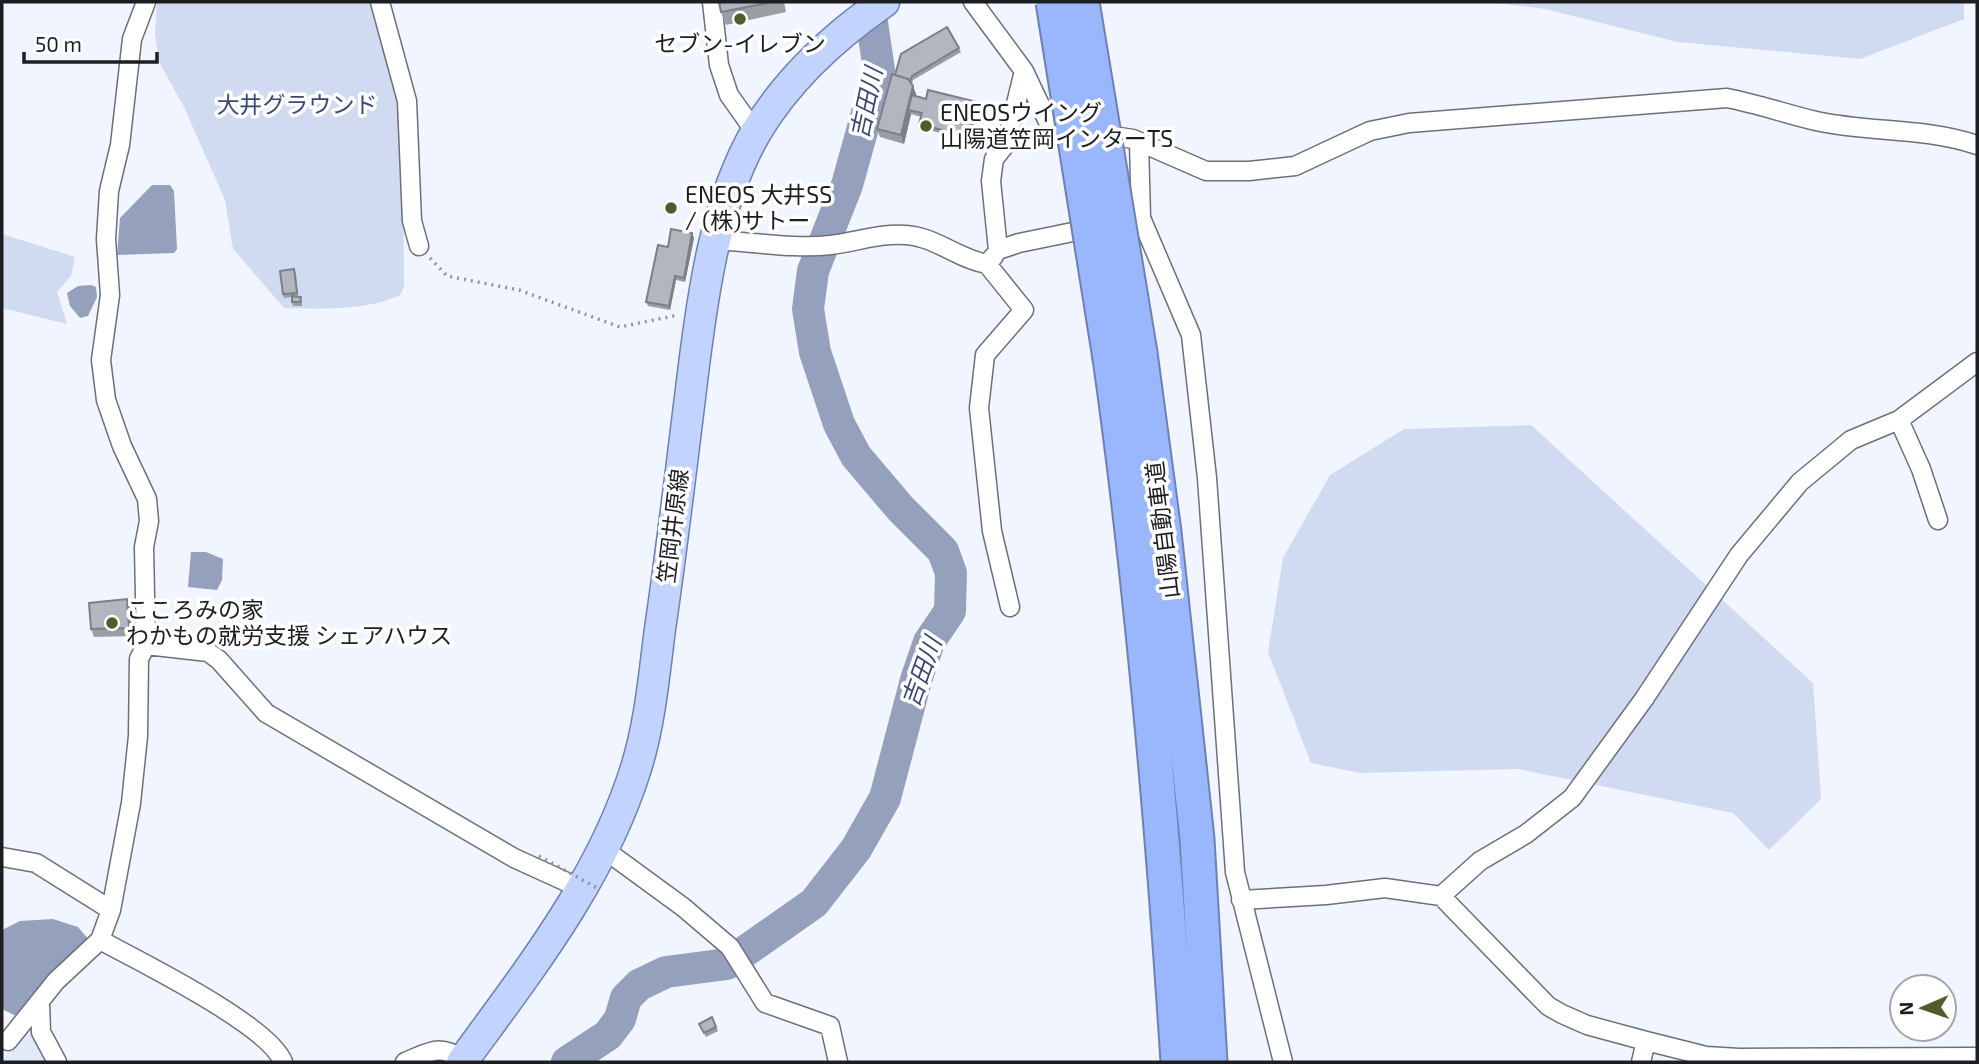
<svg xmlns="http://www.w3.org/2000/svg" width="1979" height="1064" viewBox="0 0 1979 1064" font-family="'Exo 2','Noto Sans JP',sans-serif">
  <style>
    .built { fill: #e2eafa }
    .green { fill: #d0dbf2 }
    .water { fill: #95a1bc }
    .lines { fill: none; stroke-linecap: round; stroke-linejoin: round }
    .river { stroke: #95a1bc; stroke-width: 32 }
    .minor-casing { stroke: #6d7079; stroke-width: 21 }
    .primary-casing { stroke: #6e81b0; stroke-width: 33 }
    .motorway-casing { stroke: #6e81b0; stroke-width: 37 }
    .path { stroke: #90949a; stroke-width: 3.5; stroke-dasharray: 2 5; stroke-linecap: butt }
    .minor { stroke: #fff; stroke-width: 18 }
    .primary { stroke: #c2d3fe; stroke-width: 30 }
    .motorway { stroke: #9ab6fd; stroke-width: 33 }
    .motorway-bridge-casing { stroke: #6e81b0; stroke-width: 37; stroke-linecap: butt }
    .path-bridge { stroke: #90949a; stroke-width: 3.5; stroke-dasharray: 2 5; stroke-linecap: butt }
    .motorway-bridge { stroke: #9ab6fd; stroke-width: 33 }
    .wall { fill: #999da4 }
    .shaded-wall { fill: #7d7f86 }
    .building { fill: #b2b6bf; stroke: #7d7f86; stroke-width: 2 }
    .poi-dot { fill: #545b2a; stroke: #fff; stroke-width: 2.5 }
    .labels { text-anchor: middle; stroke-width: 7; stroke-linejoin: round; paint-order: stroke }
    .poi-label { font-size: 23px; fill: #1c1e21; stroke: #fff; text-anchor: start }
    .park-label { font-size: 23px; fill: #3a4b73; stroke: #fff }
    .street-label { font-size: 23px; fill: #1c1e21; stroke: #fff }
    .water-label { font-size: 24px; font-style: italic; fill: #384871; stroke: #fff }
  </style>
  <rect width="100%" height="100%" fill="#f1f5ff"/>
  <path class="built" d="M29,1023H33L51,1062H2Z"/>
  <path class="green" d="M157,2H374L390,52L403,129L404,287L400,295C367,311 320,309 284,308L233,249L225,200L183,105L159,62L155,34Z
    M1488,2H1964V19L1860,59L1678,42L1545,9Z
    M2,234L75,257L71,276L57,292L67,324L2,308Z
    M1531,425L1813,683L1821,799L1769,850L1733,813L1518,769L1360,773L1311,763L1268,652L1283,558L1330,475L1404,429Z"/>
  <path class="water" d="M152,185H170L174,191L177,249L174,253L117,255L120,218Z
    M91,285L96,287L97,297L88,316L80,318L70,306L67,293L78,286Z
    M191,552H206L223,559L222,580L217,590L188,587Z
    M53,919L78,927L90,941L66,960L16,1016L2,1009V930L20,921Z"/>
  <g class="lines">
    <path class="river" d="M567,1062L608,1035L620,1019L626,998L639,985L666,972L727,964L814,903L856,849L885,798L916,680L929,642L950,611L951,573L943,551L901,509L856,456L839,424L815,352L808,309L813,271L847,185L879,70L869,2"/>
    <defs>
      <path id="minor" d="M380,2L407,101L412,221L419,246
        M712,2L719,65L729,95L756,133
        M973,2L1024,71L1006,144L994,159L991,181L998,250L1019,243L1141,218L1191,335L1207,478L1235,872L1283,1062
        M1024,71L1050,126L1133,139L1206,171H1249L1295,166L1370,131L1409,123L1727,98C1758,104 1786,114 1816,121C1871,133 1922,127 1977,145
        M1139,142L1141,218
        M716,237L727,241C761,243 797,249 831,245C856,242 880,233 906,235C936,237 958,259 987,264L994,256
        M987,264L1024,310L985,355L979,408L992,531L1010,607
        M1899,420L1921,469L1938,520
        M146,645L208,652L219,660L266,713L514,858L582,889
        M605,850L683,907L730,947L765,1003L830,1026L838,1062
        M2,857L36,863L111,910
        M1441,896L1480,861L1526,834L1572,798L1644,699L1739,555L1800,482L1851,440L1899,420L1977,362
        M1241,900L1326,895L1385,888L1441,896L1548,1006L1562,1014L1587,1025L1646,1041L1706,1056L1739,1058L1977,1057
        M100,940C139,961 269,1025 283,1062
        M40,1003L41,1032L57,1062
        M8,1041L56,981L100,940L111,910L131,803L138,736L139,659L146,645L144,547L149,521L147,499L122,446L106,400L101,360L110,295L106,239L109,191L120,145L132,39L146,2
        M405,1062C430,1052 439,1043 464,1060
        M1641,1062L1646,1041"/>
      <path id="primary" d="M462,1062C529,970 602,878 636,768C650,724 654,675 660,629C673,541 683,453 694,365C704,286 716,202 756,132C787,80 835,36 884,2"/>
      <path id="motorway" d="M1140,353L1164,532L1197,839L1210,1062
        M1110,358C1143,592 1163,826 1178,1062"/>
    </defs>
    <use href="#minor" class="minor-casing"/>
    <use href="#primary" class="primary-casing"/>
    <use href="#motorway" class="motorway-casing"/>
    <path class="path" d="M430,258L447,276L519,290L620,327L678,315"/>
    <use href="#minor" class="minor"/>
    <use href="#primary" class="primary"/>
    <use href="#motorway" class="motorway"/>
    <defs>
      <path id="motorway-bridge" d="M1053,2L1110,358
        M1082,2L1140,353"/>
    </defs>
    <use href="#motorway-bridge" class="motorway-bridge-casing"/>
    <path class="path-bridge" d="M539,856L597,888L595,890"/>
    <use href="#motorway-bridge" class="motorway-bridge"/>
  </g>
  <path class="wall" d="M719,2H784L786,12L726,25L721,12Z
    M959,48L961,52L913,80L912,84L916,94L915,96L926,99L977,102L979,106L971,141L921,128L919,124L921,117L911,114L904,144L880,137L877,129L895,75Z
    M692,233L694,238L685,282L676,280L670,310L648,306L646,302Z
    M294,269L296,273L298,297H301L302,301V306H293L292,302V297L284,298L283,294Z
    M130,607L132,636L94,637L91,629Z
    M712,1017L718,1031L706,1037L699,1024Z"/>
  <path class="shaded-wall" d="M913,86L916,94L912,111L908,110L911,114L904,144L901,135Z
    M977,102L979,106L971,141L969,137Z
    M692,233L694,238L685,282L684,278Z
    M675,276L676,280L670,310L669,306Z
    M127,599L130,607L132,636L129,628Z"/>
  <path class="building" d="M719,2H773L721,12Z
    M947,27L959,48L912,76L910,81L908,79L895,75L901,54Z
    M892,74L908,79L913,86L901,135L877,129Z
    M928,90L977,102L969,137L919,124L922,113L908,110L912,95L926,99Z
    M671,229L692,233L684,278L675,276L669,306L646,302L658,245L668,247Z
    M294,269L297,293L283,294L280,271Z
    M292,296L301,297L300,302H292Z
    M127,599L129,628L91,629L89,603Z
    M712,1017L716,1027L704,1033L699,1024Z"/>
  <g class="poi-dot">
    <circle cx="740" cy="19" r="7"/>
    <circle cx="926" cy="126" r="7"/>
    <circle cx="671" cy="208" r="7"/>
    <circle cx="112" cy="623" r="7"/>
  </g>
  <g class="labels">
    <g class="poi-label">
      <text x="740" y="52" text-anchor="middle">セブン-イレブン</text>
      <text x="940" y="121">ENEOSウイング<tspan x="940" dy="26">山陽道笠岡インターTS</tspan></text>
      <text x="685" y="203">ENEOS 大井SS<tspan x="685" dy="26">/ (株)サトー</tspan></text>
      <text x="126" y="618">こころみの家<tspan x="126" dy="26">わかもの就労支援 シェアハウス</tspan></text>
    </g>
    <g class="park-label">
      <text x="297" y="113">大井グラウンド</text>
    </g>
    <g class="street-label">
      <text transform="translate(673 526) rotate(-83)" y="8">笠岡井原線</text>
      <text transform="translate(1163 530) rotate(-97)" y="8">山陽自動車道</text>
    </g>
    <g class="water-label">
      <text transform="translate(867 103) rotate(-78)" y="8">吉田川</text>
      <text transform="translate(922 672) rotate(-70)" y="8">吉田川</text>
    </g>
  </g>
  <rect width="1979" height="1064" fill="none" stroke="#1c1e21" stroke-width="7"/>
  <g transform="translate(1923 1008) rotate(268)"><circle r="33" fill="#ffffff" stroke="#a4a5a6" stroke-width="2"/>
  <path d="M0-5L12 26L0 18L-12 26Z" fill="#545b2a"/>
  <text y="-10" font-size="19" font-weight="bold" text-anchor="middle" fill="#1c1e21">N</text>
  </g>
  <path d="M24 52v10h133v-10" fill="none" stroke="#1c1e21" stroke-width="3.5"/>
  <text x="35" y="52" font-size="21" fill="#1c1e21" stroke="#ffffff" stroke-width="5" paint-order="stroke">50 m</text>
</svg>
